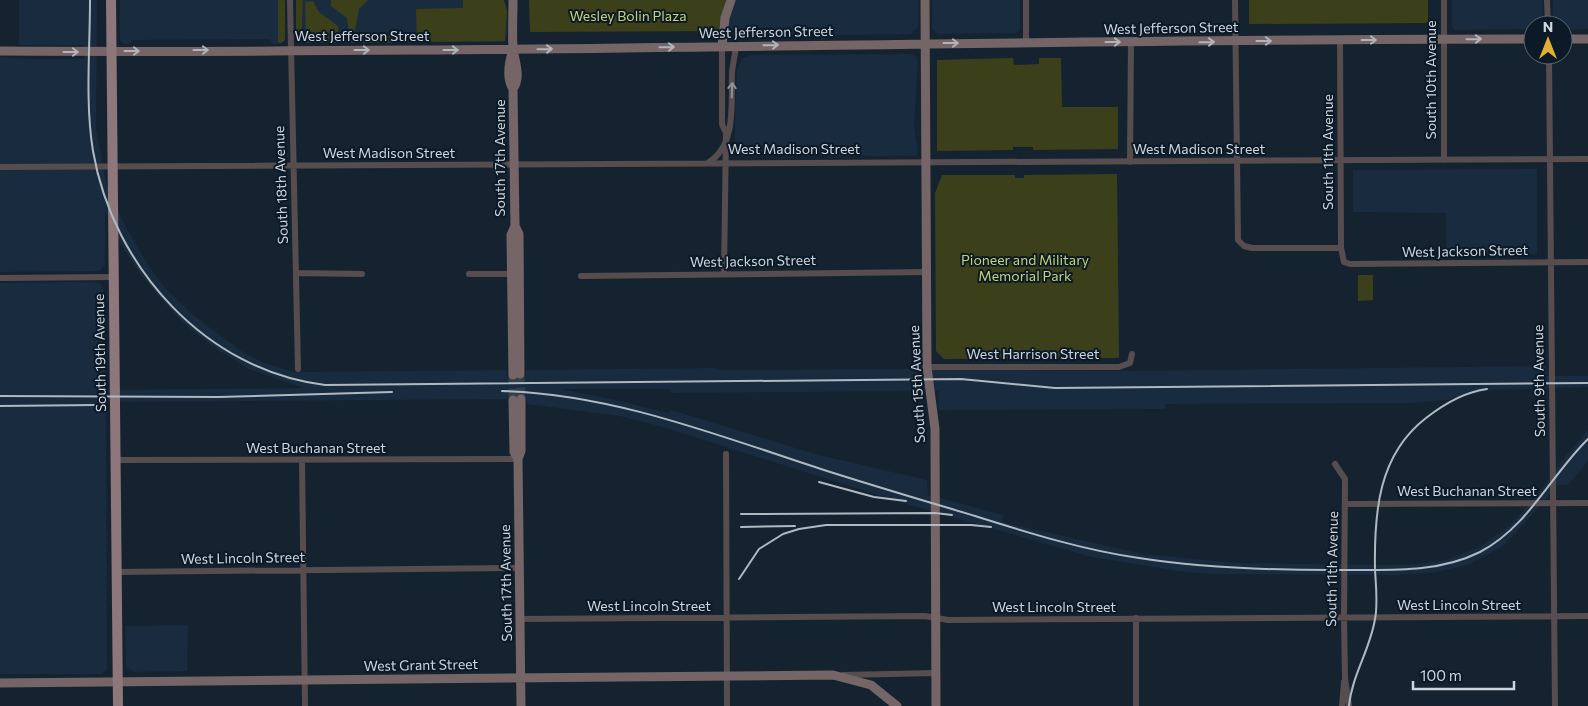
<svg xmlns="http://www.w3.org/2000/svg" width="1588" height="706" viewBox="0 0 1588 706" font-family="Commissioner,sans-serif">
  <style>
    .built { fill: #192b3f }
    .green { fill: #3b401b }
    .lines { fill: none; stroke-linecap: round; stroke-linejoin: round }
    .secondary-tunnel { stroke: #313e4b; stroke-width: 9; stroke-dasharray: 9 4.5; stroke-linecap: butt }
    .street { stroke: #584d4e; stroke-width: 6 }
    .secondary { stroke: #766567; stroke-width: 9 }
    .primary { stroke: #8e777b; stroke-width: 10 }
    .rail { stroke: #afb9c2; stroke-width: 2 }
    .oneway { stroke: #b3b4bb }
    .oneway2 { stroke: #929296 }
    .labels { text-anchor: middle; stroke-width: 4; stroke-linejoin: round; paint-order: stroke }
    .park-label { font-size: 14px; fill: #c5d474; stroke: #0c1927 }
    .street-label { font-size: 14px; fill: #cdd6df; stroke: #0c1927 }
  </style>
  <rect width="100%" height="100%" fill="#152331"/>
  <path class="built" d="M19,0H97L96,129L107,186L123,222L150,268L166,289L193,315L241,351L262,362L293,372L506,370V376H526V370L715,368L722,370L912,369L1120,371L1546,366L1547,376H1588V387L1492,390L1445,400L1410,403L1165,404L1166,409L939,410L938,391L671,393L670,389H561L611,399L669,413L671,410L819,455L927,480L928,495L1003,515L1002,521L1010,524L1142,554L1238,563L1387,565L1417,564L1447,560L1481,546L1509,526L1534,499L1565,457L1588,430V461L1568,485H1558L1511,538L1501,547L1468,565L1436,572L1394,575L1211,574L1178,571L1092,557L900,502L663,427L620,416L527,404V399L106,402L107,670L101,674H0V283L97,282L103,286L106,390L304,388L249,369L215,348L182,322L141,275L120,243L105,211V265L99,271L0,272V57L32,59H84V45H19Z
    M120,0H285V40L280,44H272L270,39L132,40L130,44H124L120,40Z
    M296,0H504L507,11V35L503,42L299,43L296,39Z
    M735,0H918V27L911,34L735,36L729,33L727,25Z
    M932,0H1020V30L1016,33L938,34L932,29Z
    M1452,0H1542V25H1533V29L1455,30L1452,27Z
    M1553,0H1588V29L1563,30V25H1553Z
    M911,54L917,57L918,61L914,126L918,151L916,156H736L734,153L737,70L742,58L751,55Z
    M1537,169V254L1446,256V213L1353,212V170Z
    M188,625L187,671L134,672L126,667L125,626Z"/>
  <path class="green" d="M278,0H285V40L281,43L278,42Z
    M296,0H303L301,43L296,39Z
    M331,0H368L359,9L355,31H349L347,18L331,6Z
    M463,0H504L507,11L505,41L417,42L416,9L463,8Z
    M529,0H726L718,31L530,32Z
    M1249,0H1428V23L1249,24Z
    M313,1L319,12L338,26L339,36L336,43H306L305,2Z
    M347,36H397V40L392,43H351Z
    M1013,58L1014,65L1039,64V58H1061L1062,107H1118V149L1033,150V147H1013V150L937,151V60Z
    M1117,174L1119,358L944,359L936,351L935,193L942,175H1015V178H1024V175Z
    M1358,275H1373V300L1358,301Z"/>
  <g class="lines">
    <path class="secondary-tunnel" d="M520,374L521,399
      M513,375V400"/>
    <path class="street" d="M290,0L298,369
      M1026,0V43
      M1235,0L1238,240L1244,246L1252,248H1341
      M1444,0V160
      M1547,0L1548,25
      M1340,41L1341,248L1344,262L1350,264L1588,262
      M722,46V124L726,133L724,273
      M1549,55L1555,706
      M709,162C737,144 731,102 732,72C733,64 735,55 736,46
      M1130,162L1131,42
      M0,167L1588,159
      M296,273L362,274
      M469,274H515
      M581,276L927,272
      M0,278L113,277
      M927,367H1119L1130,363L1132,354
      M726,454L727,706
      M115,460L518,459
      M302,461L305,706
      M1335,464L1345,479L1344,618L1345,678L1349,706
      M1345,504L1588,503
      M115,572L520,568
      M520,619L925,616L948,620L1588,616
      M843,675L936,673
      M1136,706V618
      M1342,706L1344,682"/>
    <path class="secondary" d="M925,0L927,367L935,429L936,706
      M1563,39H1588
      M722,46L725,18L731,0
      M513,50C509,62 506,78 513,89
      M0,51C511,54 1022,39 1533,39
      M515,226L519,234L520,374
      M513,375L511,235L515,226L513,89C522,76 514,61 513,47C512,32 513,16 513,0
      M521,399V451L518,459L521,706
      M513,400L514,452L518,459
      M0,683L833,675L871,685L897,706"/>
    <path class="primary" d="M111,0L118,706"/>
    <path class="rail" d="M90,0C90,50 85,102 93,151C113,268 207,371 325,385L961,379L1055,388L1588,383
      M502,391C614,394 719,436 824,470C874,486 925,501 975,516C1029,533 1083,550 1139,558C1203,568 1267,570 1331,570C1381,569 1434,575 1480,552C1528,527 1551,475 1588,439
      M0,396L218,397L392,392
      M0,406L96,405
      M819,482L874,497L906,501
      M741,514L935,513L952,515
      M741,527L795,526
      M739,579L759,549L783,534L799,529L826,525H971L991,527
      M1349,706C1352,675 1370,650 1375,619C1378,604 1376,586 1375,570C1374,513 1378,455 1426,418C1444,404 1464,392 1487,389"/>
  </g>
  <defs><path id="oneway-shaft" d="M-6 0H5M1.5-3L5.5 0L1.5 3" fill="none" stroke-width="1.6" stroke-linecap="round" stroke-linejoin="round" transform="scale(1.25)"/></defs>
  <g class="oneway">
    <use href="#oneway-shaft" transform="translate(1474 39) rotate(-1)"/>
    <use href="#oneway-shaft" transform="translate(1369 40)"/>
    <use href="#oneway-shaft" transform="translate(1264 41)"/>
    <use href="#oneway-shaft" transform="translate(1113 42)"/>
    <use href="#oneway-shaft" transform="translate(1207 42) rotate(-1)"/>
    <use href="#oneway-shaft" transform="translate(951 43)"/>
    <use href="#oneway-shaft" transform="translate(771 45) rotate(-1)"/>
    <use href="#oneway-shaft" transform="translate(667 47) rotate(-1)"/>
    <use href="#oneway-shaft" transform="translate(545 49) rotate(-1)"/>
    <use href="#oneway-shaft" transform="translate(201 50)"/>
    <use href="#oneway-shaft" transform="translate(362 50)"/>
    <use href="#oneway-shaft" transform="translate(451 50)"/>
    <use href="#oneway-shaft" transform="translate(132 51)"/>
    <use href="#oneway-shaft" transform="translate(71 52)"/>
  </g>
  <use class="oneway2" href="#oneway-shaft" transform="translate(732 90) rotate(-88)"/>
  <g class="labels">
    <g class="park-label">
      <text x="628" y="21">Wesley Bolin Plaza</text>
      <text x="1025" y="265">Pioneer and Military<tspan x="1025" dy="16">Memorial Park</tspan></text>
    </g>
    <g class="street-label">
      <text transform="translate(1171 28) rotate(-1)" y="5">West Jefferson Street</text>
      <text transform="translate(766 32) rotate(-1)" y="5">West Jefferson Street</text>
      <text x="362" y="41">West Jefferson Street</text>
      <text transform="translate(1431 80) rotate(-90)" y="5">South 10th Avenue</text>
      <text x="794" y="154">West Madison Street</text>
      <text x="1199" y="154">West Madison Street</text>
      <text transform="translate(1328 152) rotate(-90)" y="5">South 11th Avenue</text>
      <text x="389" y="158">West Madison Street</text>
      <text transform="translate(500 158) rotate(-90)" y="5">South 17th Avenue</text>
      <text transform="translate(281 185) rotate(-92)" y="5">South 18th Avenue</text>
      <text transform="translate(1465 251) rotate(-1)" y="5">West Jackson Street</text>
      <text transform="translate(753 261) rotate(-1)" y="5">West Jackson Street</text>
      <text transform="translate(100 353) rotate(-91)" y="5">South 19th Avenue</text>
      <text x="1033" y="359">West Harrison Street</text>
      <text transform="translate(1539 381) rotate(-91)" y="5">South 9th Avenue</text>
      <text transform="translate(917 384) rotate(-93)" y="5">South 15th Avenue</text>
      <text x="316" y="453">West Buchanan Street</text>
      <text x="1467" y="496">West Buchanan Street</text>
      <text transform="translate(243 558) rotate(-1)" y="5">West Lincoln Street</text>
      <text transform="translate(1332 569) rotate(-89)" y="5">South 11th Avenue</text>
      <text transform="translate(506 583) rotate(-91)" y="5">South 17th Avenue</text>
      <text x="1459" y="610">West Lincoln Street</text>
      <text x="649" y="611">West Lincoln Street</text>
      <text x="1054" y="612">West Lincoln Street</text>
      <text transform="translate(421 665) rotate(-1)" y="5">West Grant Street</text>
    </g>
  </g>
  <g transform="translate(1548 40)"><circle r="24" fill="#0c1927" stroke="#596571"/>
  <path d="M0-4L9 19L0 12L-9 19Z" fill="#e1af34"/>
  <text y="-8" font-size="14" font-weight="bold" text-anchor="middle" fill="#cdd6df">N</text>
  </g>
  <path d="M1413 681v8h101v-8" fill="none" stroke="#cdd6df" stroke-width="2.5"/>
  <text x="1420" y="681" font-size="15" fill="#cdd6df" stroke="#0c1927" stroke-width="4" paint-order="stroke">100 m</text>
</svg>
